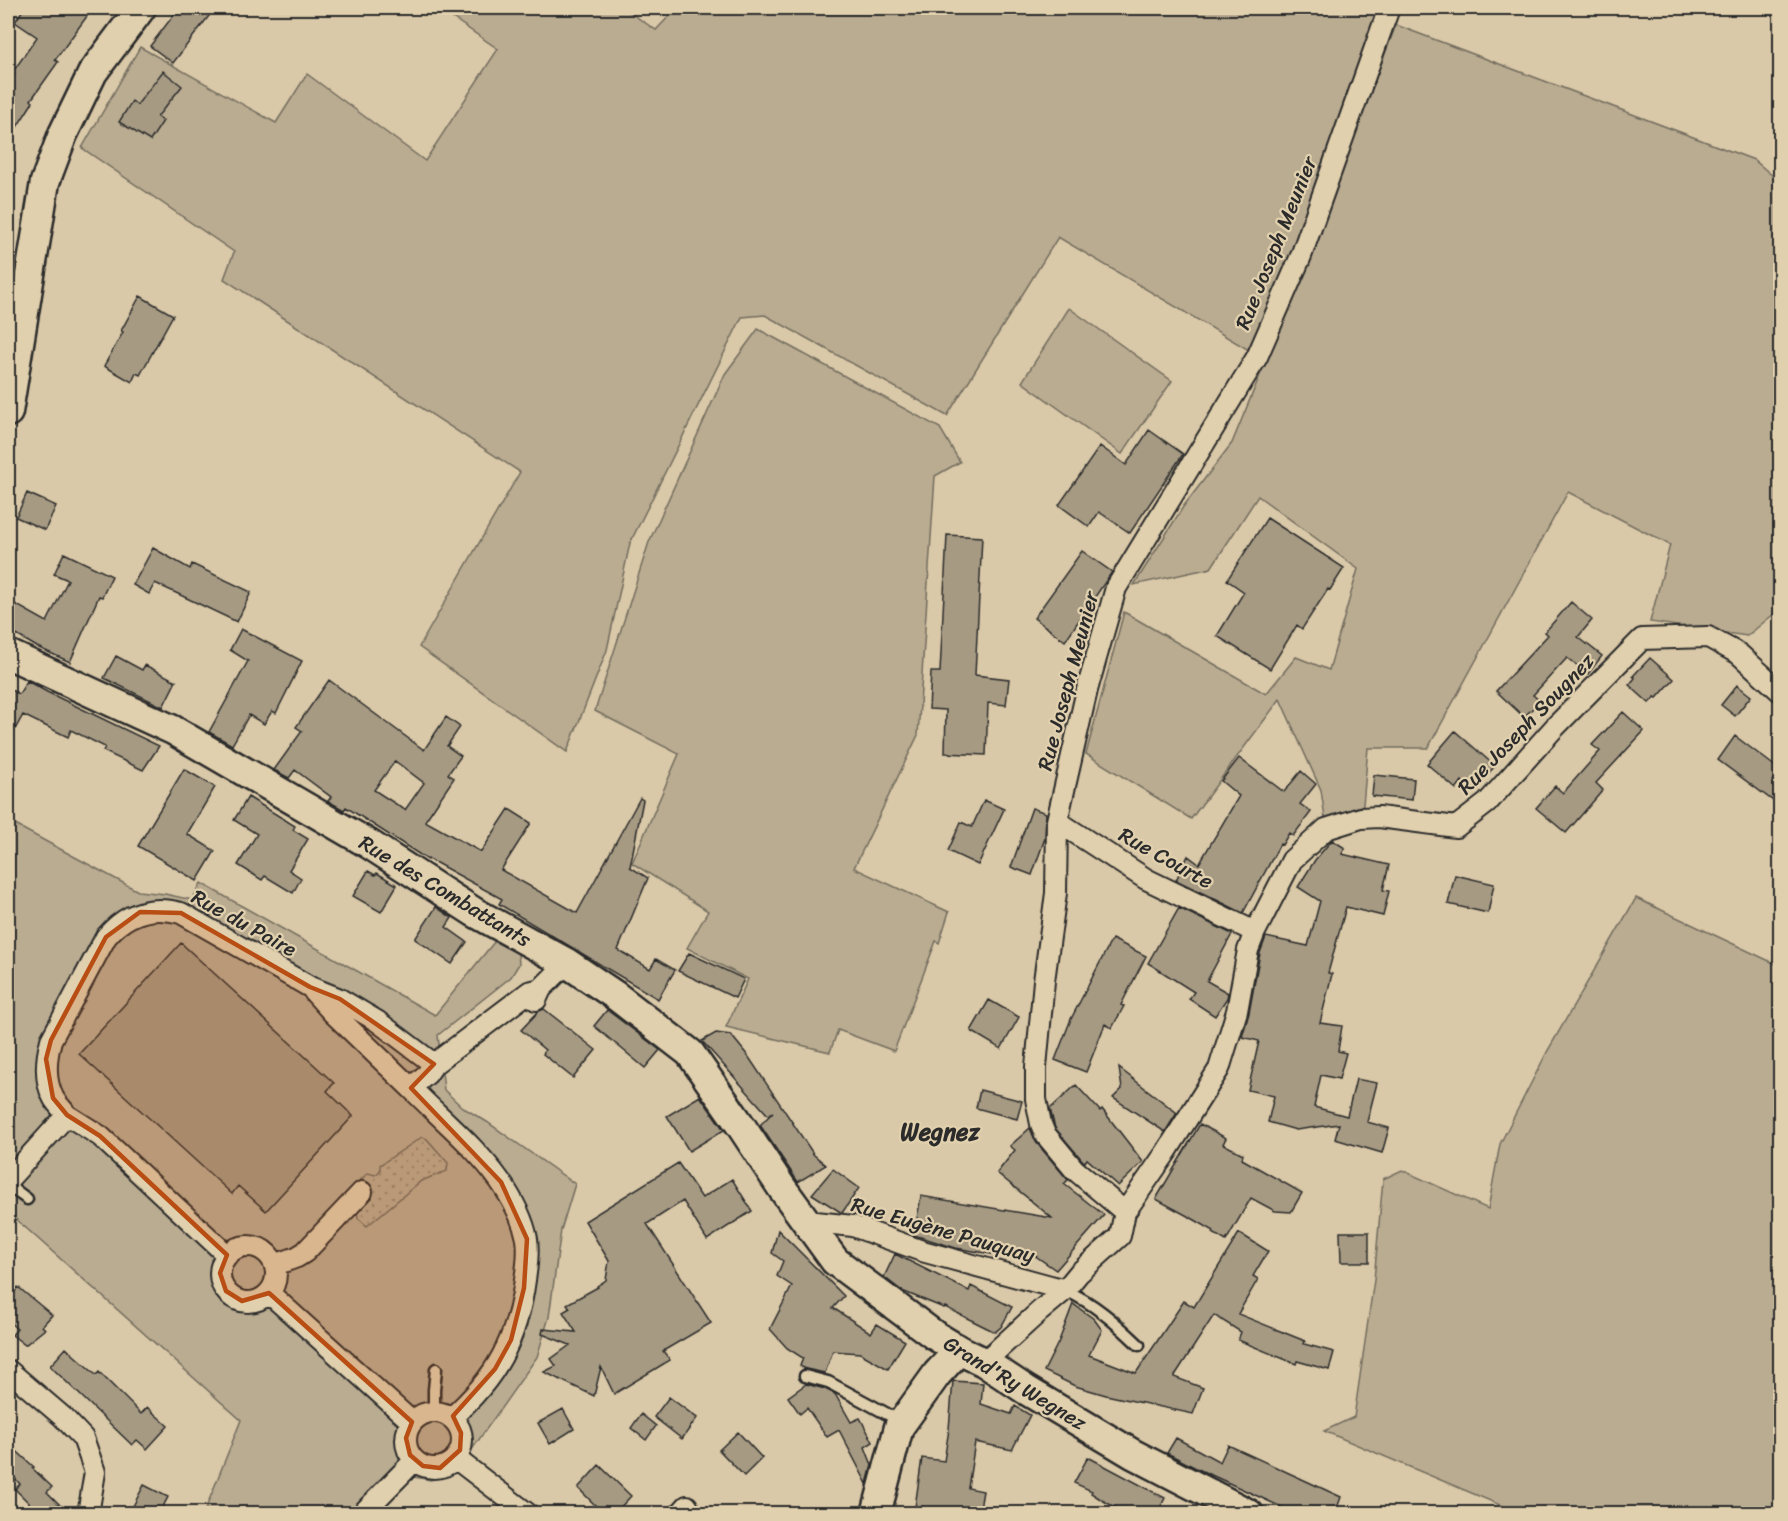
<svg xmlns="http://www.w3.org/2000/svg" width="1788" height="1521" viewBox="0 0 1788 1521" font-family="Sriracha,sans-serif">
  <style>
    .grass { fill: #baac91; stroke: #726c5e; stroke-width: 1.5 }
    .park { fill: url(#park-dots); stroke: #726c5e; stroke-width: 1.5 }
    .building { fill: #a69a83; stroke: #2b2b2b; stroke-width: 1.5; fill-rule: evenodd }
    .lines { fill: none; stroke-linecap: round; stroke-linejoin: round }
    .lane-casing { stroke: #2b2b2b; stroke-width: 15 }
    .street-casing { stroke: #2b2b2b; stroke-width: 24 }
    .secondary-casing { stroke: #2b2b2b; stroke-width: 33 }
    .lane { stroke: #e1d0ad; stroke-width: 10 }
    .street { stroke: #e1d0ad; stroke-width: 20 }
    .secondary { stroke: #e1d0ad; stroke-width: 28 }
    .marked { fill: #b94e14; fill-opacity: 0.2; stroke: #b94e14; stroke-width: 4.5; stroke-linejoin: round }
    .labels { text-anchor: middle; stroke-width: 4.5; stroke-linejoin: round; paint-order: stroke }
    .street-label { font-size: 21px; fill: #2b2b2b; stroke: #e1d0ad }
    .quarter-label { font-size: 24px; font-weight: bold; fill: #2b2b2b; stroke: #e1d0ad }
  </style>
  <defs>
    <pattern id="park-dots" width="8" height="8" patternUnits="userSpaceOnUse" patternTransform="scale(1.5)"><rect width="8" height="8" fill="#baac91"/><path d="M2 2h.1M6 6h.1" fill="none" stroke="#978c77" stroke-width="1.8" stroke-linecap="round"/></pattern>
  </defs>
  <rect width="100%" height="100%" fill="#dac9a8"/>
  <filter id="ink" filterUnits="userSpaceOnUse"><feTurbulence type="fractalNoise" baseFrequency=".0167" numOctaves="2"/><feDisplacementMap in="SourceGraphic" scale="12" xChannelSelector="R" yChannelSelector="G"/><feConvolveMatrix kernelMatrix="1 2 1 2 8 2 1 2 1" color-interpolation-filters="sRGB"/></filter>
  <g filter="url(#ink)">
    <path class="grass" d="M438,8H623L656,30L677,8H1383L1305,229L1252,352L1058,237L947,416L765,315L742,317L630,543L607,650L567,752L419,647L520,472L224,279L234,252L82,148L140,47L276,123L307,74L425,161L498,49Z
      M1396,25L1754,160L1780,182V609L1747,636L1650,622L1670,545L1568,492L1428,748H1368L1363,805L1325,818L1321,790L1280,699L1191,819L1086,754L1124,612L1266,694L1296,657L1329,670L1358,569L1258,496L1211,568L1134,585L1183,507L1232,443L1283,319Z
      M1069,308L1172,381L1122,454L1022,382Z
      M758,329L940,428L960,462L935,476L918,735L854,868L949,912L939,943L936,941L894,1051L838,1030L830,1052L726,1027L748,979L687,948L708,911L632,863L679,754L595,711L649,542L725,374Z
      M8,821L138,891L165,894L192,900L201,883L435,1015L495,941L518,953L519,964L511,977L438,1035L444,1090L462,1107L487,1122L575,1184L561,1230L549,1317L537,1357L459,1468L431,1480L414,1477L363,1513H204L241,1420L8,1212Z
      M1636,898L1780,966V1513H1519L1324,1431L1354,1417L1374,1280L1383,1179L1402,1170L1488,1209L1500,1144L1547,1052Z"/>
    <path class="park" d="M422,1137L427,1139L448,1163L447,1171L421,1181L367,1226L358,1218L357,1211L363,1203L372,1198L358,1182L368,1173L375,1175L380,1171V1165Z"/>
    <path class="building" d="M24,8H93L55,60L58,62L31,100L33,102L8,141V85L15,74L12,73L37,37L15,22Z
      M179,8H215L173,63L150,46Z
      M163,71L182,86L157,117L163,121L150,141L119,122L132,101L137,105Z
      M140,296L173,315L140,375L136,373L132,382L104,366L123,332L121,331Z
      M1149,430L1183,454L1130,533L1099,512L1089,527L1059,505L1100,446L1126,465Z
      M27,493L56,506L45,530L16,517Z
      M1267,518L1344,568L1330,590L1328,589L1302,629L1297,625L1270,669L1217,636L1244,592L1227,580Z
      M947,535L982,537L975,675L1009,679L1006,705L988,703L986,755L945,753L946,710L929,709L931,672H940Z
      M153,548L190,569L192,564L251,592L237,622L155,583L149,594L133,585Z
      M1082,551L1112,572L1065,641L1034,618Z
      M64,553L112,576L102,597L99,596L70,662L37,647L8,630V600L47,622L68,580L54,574Z
      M1571,602L1592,620L1578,637L1602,656L1588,674L1567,658L1533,695L1540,701L1524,717L1496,691L1548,635L1545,632Z
      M241,629L302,661L276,713L272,711L264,724L249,715L232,745L209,732L248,661L230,650Z
      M116,656L142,670L145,665L176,681L163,707L104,678Z
      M1650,658L1674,679L1657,698L1655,697L1649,703L1629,685L1635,678L1633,676Z
      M329,680L424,750L446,717L460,727L447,746L461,756L448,774L454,778L425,821L481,852L509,809L531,823L501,870L577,913L640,798L643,800L630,867L648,878L618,950L650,969L656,959L675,970L658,999L499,904L502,899L429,859L428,860L346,807L344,810L328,801L331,797L295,770L289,778L274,770L302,731L296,727ZM395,761L424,783L405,810L374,790Z
      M27,681L47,692L159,746L143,770L103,751L105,747L71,730L68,737L23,715L8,742V688L19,694Z
      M1737,685L1751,696L1735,716L1721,705Z
      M1623,712L1644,731L1596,783L1603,790L1566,833L1536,808L1555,786L1563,793L1600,751L1592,745Z
      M1455,731L1495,766L1473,790L1462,781L1456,789L1427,764Z
      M1735,736L1780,770V806L1718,760Z
      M1239,758L1284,792L1301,771L1316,784L1300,804L1311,812L1293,836L1289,833L1282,845L1280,844L1243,913L1176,880L1188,856L1199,864L1239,796L1221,781Z
      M184,769L215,787L187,834L215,851L197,881L138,846Z
      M1374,775L1414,779L1412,800L1372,796Z
      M248,797L295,826L293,830L308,839L289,870L301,878L293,893L265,876L262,880L238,865L257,834L234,820Z
      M984,800L1004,809L978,865L948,851L961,822L972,827Z
      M1032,808L1046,813L1045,838L1032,875L1011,867Z
      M1332,840L1345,848L1342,854L1389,865L1383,890L1389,891L1383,916L1346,907L1328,973L1332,974L1320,1023L1342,1026L1338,1051L1346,1053L1339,1079L1321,1075L1314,1107L1347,1116L1356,1079L1377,1083L1367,1122L1389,1128L1382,1153L1335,1139L1339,1124L1296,1130L1268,1122L1274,1096L1248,1090L1259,1041L1242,1037L1249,1013L1260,953L1266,937L1308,946L1320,901L1298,887L1315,860Z
      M368,871L375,875L377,873L397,885L381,912L353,896Z
      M1455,875L1494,884L1488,913L1448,904Z
      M436,907L452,918L446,927L467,942L452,964L415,939Z
      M1179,908L1232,934L1207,981L1228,993L1227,998L1215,1016L1189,999L1194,992L1148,963Z
      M1112,939L1146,956L1121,1005L1124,1006L1112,1028L1105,1024L1086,1072L1055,1060L1071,1019Z
      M181,943L334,1083L327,1091L353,1116L266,1211L238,1186L232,1194L79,1054Z
      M689,953L744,979L735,998L678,971Z
      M989,1000L1019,1017L1001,1049L971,1031Z
      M544,1009L596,1050L573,1078L543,1054L545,1050L521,1030L539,1011Z
      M607,1010L660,1050L645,1068L594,1026Z
      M716,1033L731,1035L748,1056L814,1155L826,1165L798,1182L760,1125L773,1112L768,1115L702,1041Z
      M1119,1068L1177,1113L1165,1132L1113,1098L1122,1089Z
      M1076,1085L1100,1111L1102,1109L1143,1162L1118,1186L1087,1159L1085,1162L1083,1161L1055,1128L1050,1109Z
      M980,1090L1022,1101L1017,1119L976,1108Z
      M700,1096L724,1130L689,1151L667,1116Z
      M1200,1124L1226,1138L1223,1144L1243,1154L1242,1159L1302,1193L1291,1212L1275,1211L1251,1198L1226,1241L1213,1233L1214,1231L1195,1220L1156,1199Z
      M1030,1128L1036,1142L1068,1180L1064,1184L1104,1215L1056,1270L1028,1251L1026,1260L956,1248L914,1235L921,1196L1052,1218L997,1173L1015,1150L1010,1146Z
      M678,1163L702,1198L732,1179L752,1211L707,1240L683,1201L647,1224L711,1323L663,1351L670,1360L614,1394L601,1367L594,1396L544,1372L556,1366L551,1359L570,1345L542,1334L543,1329L576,1332L563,1312L570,1308L567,1304L598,1287L597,1286L606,1280L609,1261L585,1221Z
      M833,1169L859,1188L842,1213L812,1194Z
      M778,1230L844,1296L833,1308L871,1333L877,1324L905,1341L888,1369L860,1353L833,1351L825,1373L806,1369L800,1366L803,1358L787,1348L770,1329L792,1286L777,1276L783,1261L772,1253Z
      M1340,1232H1369V1262H1341Z
      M1239,1233L1268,1251L1253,1276L1258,1279L1238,1314L1305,1341L1304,1344L1334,1352L1329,1370L1297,1361L1296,1364L1238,1340L1241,1332L1214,1315L1174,1377L1203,1388L1193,1414L1106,1395L1075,1386L1044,1371L1059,1341L1073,1304L1094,1319L1102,1330L1089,1355L1136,1373L1184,1301L1194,1307Z
      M895,1254L969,1291L971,1286L1012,1307L1001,1327L995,1332L945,1307L944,1308L902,1291L884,1277Z
      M18,1287L52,1315L42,1326L45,1329L25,1345L12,1335L17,1329L8,1321V1300Z
      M66,1348L96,1375L99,1372L141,1414L147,1407L168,1426L147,1449L137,1440L132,1445L50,1366Z
      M953,1381L983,1383L981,1404L1011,1414L1015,1406L1030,1415L1012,1450L975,1442L968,1488L983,1491L979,1514H914L922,1458L944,1461L949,1429Z
      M806,1384L825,1389L835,1394L851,1422L860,1418L873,1442L865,1447L872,1465L867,1484L839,1430L827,1437L807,1408L800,1414L788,1397Z
      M669,1397L697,1418L682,1439L654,1417Z
      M563,1409L574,1429L550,1444L538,1423Z
      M641,1414L656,1426L646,1440L631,1428Z
      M738,1432L762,1458L744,1476L719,1450Z
      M1176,1438L1220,1462L1228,1445L1341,1497L1335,1514H1297L1196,1468L1167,1453Z
      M8,1443L34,1467L32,1468L52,1487L47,1492L69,1514H40L15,1489L20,1484L8,1471Z
      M1088,1457L1165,1498L1157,1514H1127L1102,1500L1091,1493L1092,1491L1074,1483Z
      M599,1465L631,1496L614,1514H604L578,1488Z
      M144,1485L168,1497L159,1514H129Z"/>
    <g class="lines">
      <defs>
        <path id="lane" d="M8,1185L27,1199
          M1065,1290C1094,1303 1116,1323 1139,1345
          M805,1376L828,1382L902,1422
          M434,1412V1390L436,1369"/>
        <path id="street" d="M1057,821L1146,879L1255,932
          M314,992L332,1012L411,1088
          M536,1000L541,989L567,963
          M67,1115L100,1136L227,1255
          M8,1180L67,1115C63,1110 58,1105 54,1099C44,1081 46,1059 51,1040L106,937C126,913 151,905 181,913L310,987L340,999L377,1021L434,1064
          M1125,1212L1074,1169L1045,1134L1041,1124L1036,1099V1067L1044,981L1056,893L1057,821L1087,690L1116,588L1257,357L1301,256L1389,8
          M806,1221L853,1226L922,1251L1065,1290
          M220 1274a28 28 0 1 1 56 0a28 28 0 1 1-56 0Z
          M275,1265L297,1257L305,1252L362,1192
          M269,1293L412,1422
          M984,1362L1040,1311L1065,1290L1079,1273L1120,1236L1125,1212L1165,1154L1219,1069L1237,1011L1248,950L1255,932L1292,860L1326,829L1361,818L1379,817L1456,827L1487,803L1555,727L1642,639L1708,637L1739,654L1780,691
          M8,1370L63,1417L83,1438L95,1472L88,1514
          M406 1440a28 28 0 1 1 56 0a28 28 0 1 1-56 0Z
          M451,1418C496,1378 517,1340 525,1280C527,1267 529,1252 527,1239C523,1218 511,1197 500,1181C475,1146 440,1118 411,1088L427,1074L434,1064L529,992L541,989
          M455,1458L528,1514
          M362,1514L414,1461
          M680,1514L687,1506"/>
        <path id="secondary" d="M8,412L45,182L63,134L93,72L141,8
          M8,654L173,730L369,844L474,912L567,963L616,996L690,1053L741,1126L782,1188L835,1261L934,1335L959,1350L984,1362L1026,1390L1133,1454L1249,1514
          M876,1514L899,1427L937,1374L959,1350"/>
      </defs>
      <use href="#lane" class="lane-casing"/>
      <use href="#street" class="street-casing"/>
      <use href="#secondary" class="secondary-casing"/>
      <use href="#lane" class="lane"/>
      <use href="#street" class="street"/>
      <use href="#secondary" class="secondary"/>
    </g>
  </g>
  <path class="marked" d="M140,912L181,913L310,987L340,999L434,1064L411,1088L501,1182L527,1239L524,1288L511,1340L495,1369L453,1416L461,1433L460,1450L440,1468L423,1466L410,1455L406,1438L412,1422L269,1293L242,1301L226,1291L220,1273L227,1255L100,1136L67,1115L53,1098L46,1059L51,1040L106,937Z"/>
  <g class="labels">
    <g class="street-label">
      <text transform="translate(1276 243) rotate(-68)" y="7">Rue Joseph Meunier</text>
      <text transform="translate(1068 681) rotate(-75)" y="7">Rue Joseph Meunier</text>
      <text transform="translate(1526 724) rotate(-46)" y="7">Rue Joseph Sougnez</text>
      <text transform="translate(1166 858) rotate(29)" y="7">Rue Courte</text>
      <text transform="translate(445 891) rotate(31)" y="7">Rue des Combattants</text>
      <text transform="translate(244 923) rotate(29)" y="7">Rue du Paire</text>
      <text transform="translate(943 1230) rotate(16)" y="7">Rue Eugène Pauquay</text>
      <text transform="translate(1015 1383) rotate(31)" y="7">Grand'Ry Wegnez</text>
    </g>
    <g class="quarter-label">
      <text x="940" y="1140">Wegnez</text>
    </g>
  </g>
  <rect width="1788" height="1521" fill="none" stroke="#e1d0ad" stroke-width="30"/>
  <rect x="15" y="15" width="1758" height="1491" fill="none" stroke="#2b2b2b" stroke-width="2" filter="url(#ink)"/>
</svg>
